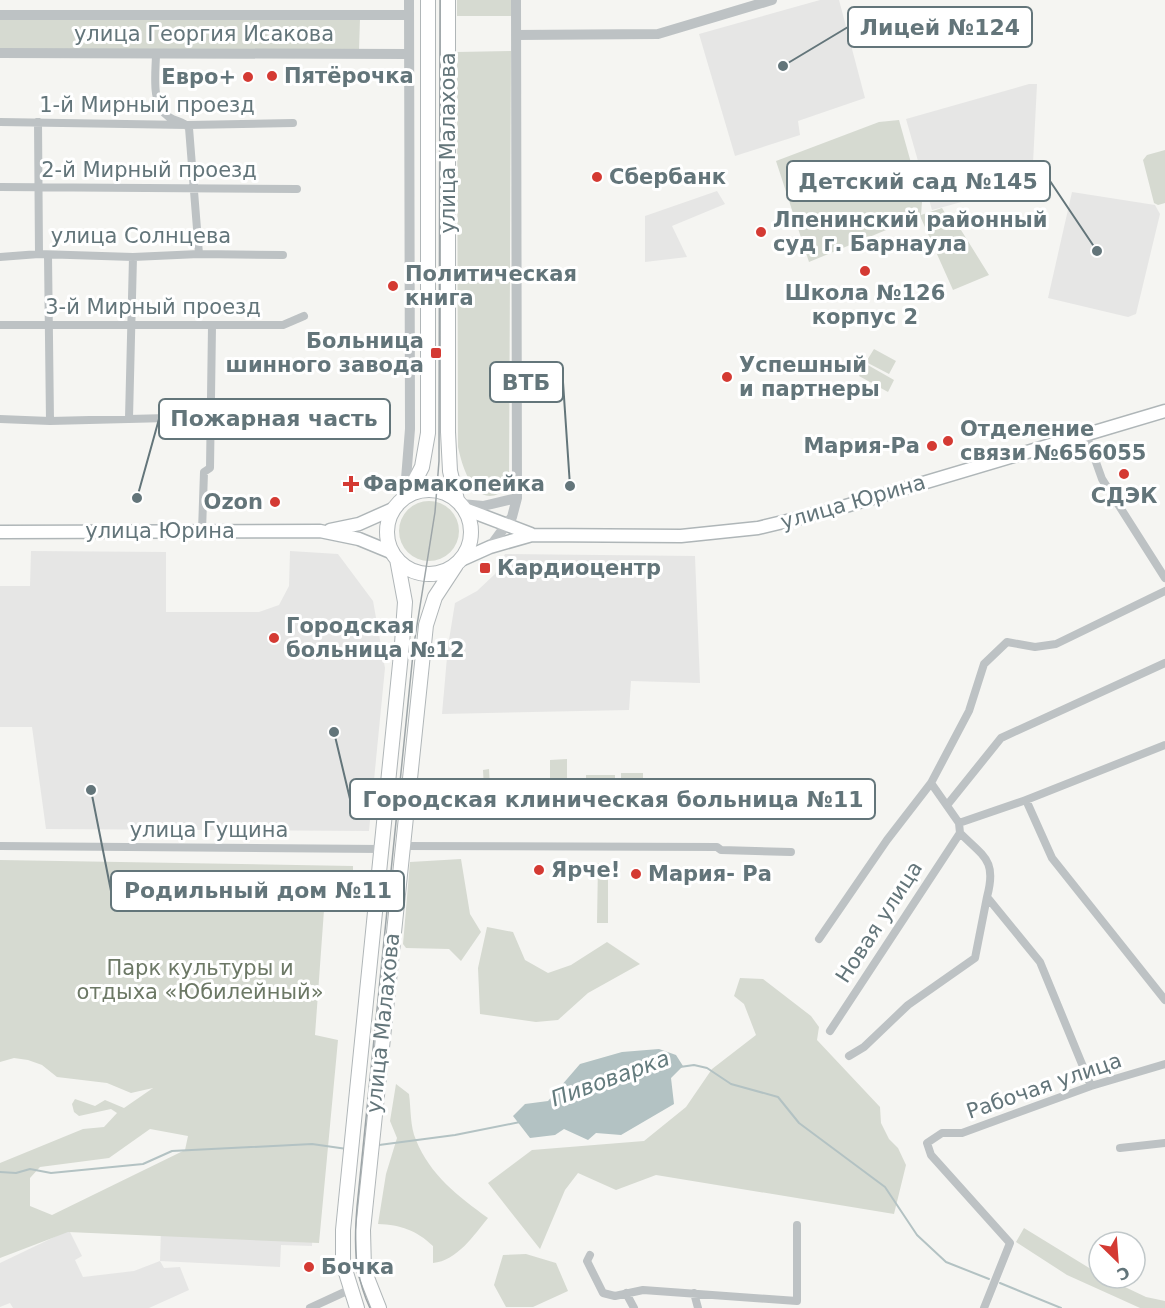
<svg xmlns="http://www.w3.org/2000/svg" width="1165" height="1308" viewBox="0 0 1165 1308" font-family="'DejaVu Sans',sans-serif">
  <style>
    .built { fill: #e6e6e5 }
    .green { fill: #d6dad1; fill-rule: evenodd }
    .water { fill: #b3c2c3 }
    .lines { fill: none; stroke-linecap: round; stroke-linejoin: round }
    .stream { stroke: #b3c2c3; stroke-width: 2 }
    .secondary-casing { stroke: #afb6b8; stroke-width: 15 }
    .primary-casing { stroke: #b0b6b8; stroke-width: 16 }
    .minor { stroke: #bdc2c4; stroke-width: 8 }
    .tertiary { stroke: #bdc2c4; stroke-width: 10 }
    .secondary { stroke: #fff; stroke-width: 12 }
    .primary { stroke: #fff; stroke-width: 14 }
    .tram { stroke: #9da5a8; stroke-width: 1.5 }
    .poi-dot { fill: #d43a33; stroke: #fff; stroke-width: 2 }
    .labels { text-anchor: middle; stroke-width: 6; stroke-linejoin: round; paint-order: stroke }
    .street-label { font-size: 21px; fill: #63757a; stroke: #fff }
    .poi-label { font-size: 21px; font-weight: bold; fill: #63757a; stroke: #fff; text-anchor: start }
    .park-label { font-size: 21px; fill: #6c7865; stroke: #fff }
    .water-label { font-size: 22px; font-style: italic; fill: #637b7d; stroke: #fff }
    .leader { fill: none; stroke: #63757a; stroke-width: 2 }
    .callout-dot { fill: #63757a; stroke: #fff; stroke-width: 2 }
    .callout { fill: #fff; stroke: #63757a; stroke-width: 2 }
    .callout-label { font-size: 22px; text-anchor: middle; font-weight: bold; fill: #63757a }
  </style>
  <rect width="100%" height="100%" fill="#f5f5f2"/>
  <path class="built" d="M820,0H839L865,98L798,121L800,135L735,156L699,34Z
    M1029,84H1037L1032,183L932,210L906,119Z
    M717,191L725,204L672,226L687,257L645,262V216Z
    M1072,192L1155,205L1160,214L1136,314L1128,317L1048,298Z
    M31,551L166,552V612H259L279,605L289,586L290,551L338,554L373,601L385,668L369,831L46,829L32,727H0V586H30Z
    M505,554L695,556L700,683L631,681L629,710L442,714L448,646L455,603L477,591L495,574Z
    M162,1198L313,1219L312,1246L281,1245L280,1267L160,1261L164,1268L180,1267L189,1290L149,1308H13L10,1303L0,1307V1263L69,1230L82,1256L75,1260L83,1277L134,1271L160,1261Z"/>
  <path class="green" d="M457,0H511V16H457Z
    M0,19H360L359,50H0Z
    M511,51L509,486C478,516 463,471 458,447L457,52Z
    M899,120L922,202L921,215L942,208L951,223L961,230L989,275L953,290L920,216L809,262L776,161L879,122Z
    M1165,150V203L1158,205L1154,203L1143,160L1147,155Z
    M874,349L896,361L889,374L866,362Z
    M866,364L894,380L888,392L859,376Z
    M399 531a30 30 0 1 1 60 0a30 30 0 1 1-60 0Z
    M567,759V788H550V760Z
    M489,769L490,787L484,789L483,770Z
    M621,773H643V787H621Z
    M586,775H615V788H586Z
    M461,859L470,914L481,932L461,961L449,949L406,948L403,944L410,862Z
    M0,860L353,866V889L324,910L315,1035L338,1040L319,1243L68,1232L0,1258V1163L83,1129L104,1127L117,1113L111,1109L79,1116L74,1112L72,1104L75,1099L95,1106L105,1100L124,1108L153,1088L131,1093L107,1083L57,1077L42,1065L28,1060L14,1058L0,1062ZM150,1129L188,1136L185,1150L52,1215L30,1206V1178L40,1167L109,1158Z
    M598,863H608V923H597Z
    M487,927L513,932L525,960L548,973L571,965L607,942L640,964L588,993L558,1020L536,1022L480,1014L478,968Z
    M740,978L763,979L811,1016L819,1027L817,1040L880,1107L881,1123L889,1139L898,1148L906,1165L894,1214L656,1175L616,1190L578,1173L565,1190L540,1249L488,1183L532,1150L644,1141L686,1107L712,1069L756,1035L744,1004L734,996Z
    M396,1084L409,1094C411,1108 410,1127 416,1140C430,1175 458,1196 488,1218C474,1235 457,1261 433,1263V1246C416,1230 401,1225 378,1224L386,1174L397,1138L390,1121Z
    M1024,1228L1099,1274V1278H1106L1146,1297L1165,1301V1308H1140L1118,1298L1067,1275L1016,1242Z
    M526,1254L556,1263L568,1291L533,1307H506L494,1285L503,1255Z"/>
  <path class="water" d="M659,1049L676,1055L683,1066L671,1078L674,1104L621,1135L596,1133L588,1140L564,1129L555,1135L530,1138L513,1116L525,1104L548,1101L580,1064L622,1052Z"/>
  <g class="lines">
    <path class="stream" d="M680,1067L694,1065L707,1068L731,1084L778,1097L799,1123L885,1187L917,1235L946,1262L989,1279
      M379,1145L455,1135L520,1122
      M0,1172L16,1173L30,1169L51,1173L143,1164L172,1151L312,1144L347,1149
      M1000,1283L1061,1308"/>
    <defs>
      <path id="secondary" d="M465,509L531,534
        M330,530L359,524L395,508
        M0,532L320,531L359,539L393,553
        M461,560L490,547L532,535L681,536L758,528L829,511L1165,411"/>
      <path id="primary" d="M448,0V432L450,471L457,500
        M387 532a42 42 0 1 1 84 0a42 42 0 1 1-84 0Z
        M407,496L422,467L428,433V0
        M357,1308L343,1263V1230L402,644L405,602L397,559
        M379,1308L364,1270L363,1230L426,625L435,597L456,565"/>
    </defs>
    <use href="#secondary" class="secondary-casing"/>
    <use href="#primary" class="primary-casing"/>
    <path class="minor" d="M156,53C156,72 150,105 169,117C176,122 184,121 189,128L199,254
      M0,122L188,125L293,123
      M38,122L39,254
      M0,187L297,189
      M48,256L50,421
      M0,257L39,254L133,257L199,254L283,255
      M0,325H283L304,316
      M129,418L133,257
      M0,419L50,421L286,415
      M1086,434L1102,479L1165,578
      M202,531L204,472L210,468L212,326
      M931,783L959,823L960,833C984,857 997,860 987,897L1040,962L1091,1086
      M1026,800L1052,858L1165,1000
      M948,804L1001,738L1165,663
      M959,823L1026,800L1165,745
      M0,846L381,849
      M401,846L717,847L721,850L791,852
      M819,939L887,840L931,783L969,711L984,664L1007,642L1035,647L1056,644L1165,591
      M830,1031L960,833
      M849,1056L864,1047L908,1005L975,958L987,897
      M1120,1148L1165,1143
      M590,1255L587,1261L603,1293L615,1296L643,1290L797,1301V1225
      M626,1293L634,1308
      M694,1293L698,1308
      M310,1308L349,1290
      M984,1308L1010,1243L931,1155L927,1143L942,1133H962L1091,1086L1165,1064"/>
    <path class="tertiary" d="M0,15H409
      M516,35L658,34L772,0
      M0,53L408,54
      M401,501L406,479L410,429L409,0
      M461,504L483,506L517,498
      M490,547L512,517L517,498L516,0"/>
    <use href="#secondary" class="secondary"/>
    <use href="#primary" class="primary"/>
    <path class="tram" d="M370,1308C354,1274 354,1244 357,1207L414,644L435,512L439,461L440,0"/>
  </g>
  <g class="poi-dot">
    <circle cx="272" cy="76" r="6"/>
    <circle cx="248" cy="77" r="6"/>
    <circle cx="597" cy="177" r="6"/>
    <circle cx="761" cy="232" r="6"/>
    <circle cx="865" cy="271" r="6"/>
    <circle cx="393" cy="286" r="6"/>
    <rect x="430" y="347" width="12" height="12" rx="3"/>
    <circle cx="727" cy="377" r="6"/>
    <circle cx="948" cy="441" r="6"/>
    <circle cx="932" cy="446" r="6"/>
    <circle cx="1124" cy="474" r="6"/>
    <path d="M348 475h6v6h6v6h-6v6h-6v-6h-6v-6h6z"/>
    <circle cx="275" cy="502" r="6"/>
    <rect x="479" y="562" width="12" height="12" rx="3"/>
    <circle cx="274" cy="638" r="6"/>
    <circle cx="539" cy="870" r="6"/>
    <circle cx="636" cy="874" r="6"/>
    <circle cx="309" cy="1267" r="6"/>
  </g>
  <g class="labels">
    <g class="street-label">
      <text x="204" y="41">улица Георгия Исакова</text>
      <text x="147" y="112">1-й Мирный проезд</text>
      <text transform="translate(448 143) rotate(-90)" y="7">улица Малахова</text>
      <text x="149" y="177">2-й Мирный проезд</text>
      <text x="141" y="243">улица Солнцева</text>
      <text x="153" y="314">3-й Мирный проезд</text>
      <text transform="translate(853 502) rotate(-16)" y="7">улица Юрина</text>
      <text x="160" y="538">улица Юрина</text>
      <text x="209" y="837">улица Гущина</text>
      <text transform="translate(879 922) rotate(-57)" y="7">Новая улица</text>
      <text transform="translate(383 1023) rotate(-84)" y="7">улица Малахова</text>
      <text transform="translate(1044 1086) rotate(-19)" y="7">Рабочая улица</text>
    </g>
    <g class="poi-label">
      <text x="284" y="83">Пятёрочка</text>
      <text x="236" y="84" text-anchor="end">Евро+</text>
      <text x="609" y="184">Сбербанк</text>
      <text x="773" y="227">Лпенинский районный<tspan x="773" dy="24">суд г. Барнаула</tspan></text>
      <text x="405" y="281">Политическая<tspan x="405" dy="24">книга</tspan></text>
      <text x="865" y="300" text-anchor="middle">Школа №126<tspan x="865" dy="24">корпус 2</tspan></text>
      <text x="424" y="348" text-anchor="end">Больница<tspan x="424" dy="24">шинного завода</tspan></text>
      <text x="739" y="372">Успешный<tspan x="739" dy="24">и партнеры</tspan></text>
      <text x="960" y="436">Отделение<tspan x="960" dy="24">связи №656055</tspan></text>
      <text x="920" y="453" text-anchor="end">Мария-Ра</text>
      <text x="363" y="491">Фармакопейка</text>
      <text x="1124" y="503" text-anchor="middle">СДЭК</text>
      <text x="263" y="509" text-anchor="end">Ozon</text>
      <text x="497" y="575">Кардиоцентр</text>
      <text x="286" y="633">Городская<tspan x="286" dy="24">больница №12</tspan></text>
      <text x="551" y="877">Ярче!</text>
      <text x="648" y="881">Мария- Ра</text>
      <text x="321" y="1274">Бочка</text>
    </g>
    <g class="park-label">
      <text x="200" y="975">Парк культуры и<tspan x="200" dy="24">отдыха «Юбилейный»</tspan></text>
    </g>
    <g class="water-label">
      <text transform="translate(610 1078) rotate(-20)" y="8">Пивоварка</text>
    </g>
  </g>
  <path class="leader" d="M783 66L848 27M1097 251L1050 181M570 486L563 382M137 498L159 419M334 732L350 799M91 790L111 891"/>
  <g class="callout-dot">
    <circle cx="783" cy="66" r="6"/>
    <circle cx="1097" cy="251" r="6"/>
    <circle cx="570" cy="486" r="6"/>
    <circle cx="137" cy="498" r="6"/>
    <circle cx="334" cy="732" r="6"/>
    <circle cx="91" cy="790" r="6"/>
  </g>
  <g class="callout">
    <rect x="848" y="7" width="184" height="40" rx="6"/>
    <rect x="787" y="161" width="263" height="40" rx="6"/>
    <rect x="490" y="362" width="73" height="40" rx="6"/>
    <rect x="159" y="399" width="231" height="40" rx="6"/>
    <rect x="350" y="779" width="525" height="40" rx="6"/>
    <rect x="111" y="871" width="293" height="40" rx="6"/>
  </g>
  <g class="callout-label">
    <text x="940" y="35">Лицей №124</text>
    <text x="918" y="189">Детский сад №145</text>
    <text x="526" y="390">ВТБ</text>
    <text x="274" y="426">Пожарная часть</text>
    <text x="613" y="807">Городская клиническая больница №11</text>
    <text x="258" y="898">Родильный дом №11</text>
  </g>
  <g transform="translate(1117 1260) rotate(155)"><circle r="28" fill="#ffffff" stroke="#c1c8ca" stroke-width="1.5"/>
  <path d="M0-4.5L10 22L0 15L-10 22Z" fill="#d43a33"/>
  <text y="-9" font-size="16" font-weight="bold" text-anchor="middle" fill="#63757a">С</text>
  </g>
</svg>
